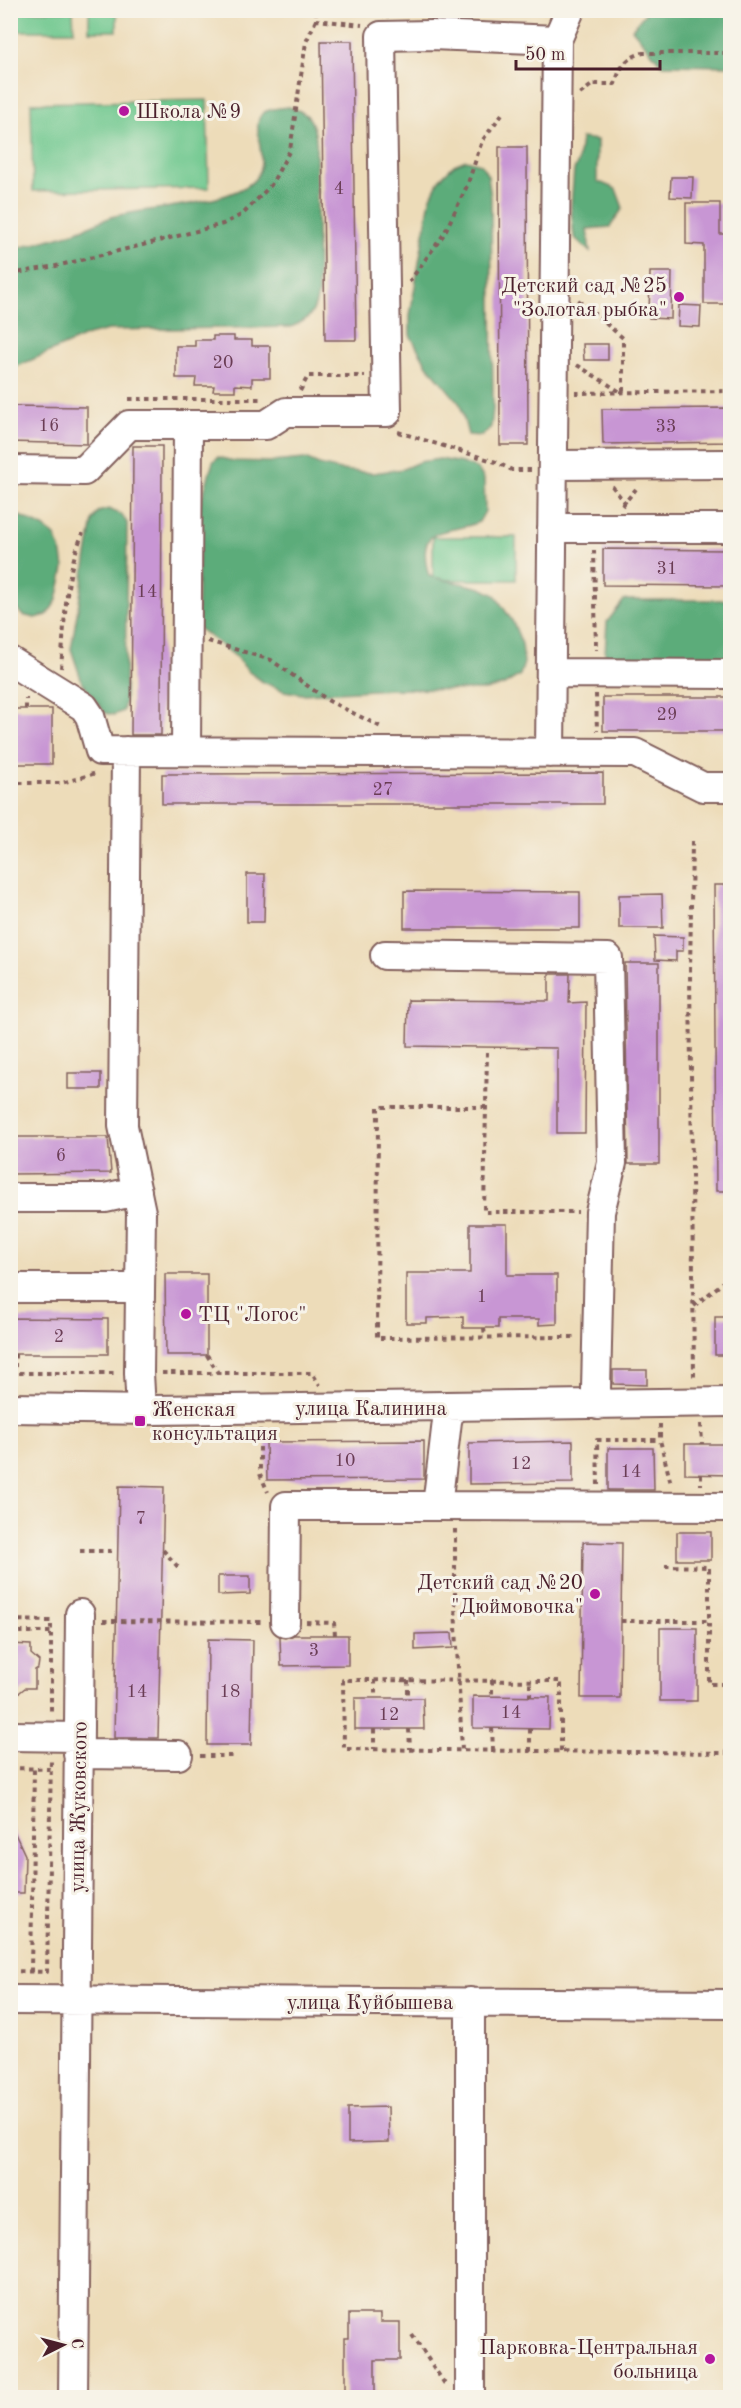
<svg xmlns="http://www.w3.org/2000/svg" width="741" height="2408" viewBox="0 0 741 2408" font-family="'Old Standard TT',serif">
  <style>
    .green { fill: #6fc88f; stroke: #5c745d; stroke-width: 1.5 }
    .forest { fill: #5bac7a; stroke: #526652; stroke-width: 1.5 }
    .building { fill: #c896d4 }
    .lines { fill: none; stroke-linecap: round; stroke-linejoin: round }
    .minor-casing { stroke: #83615d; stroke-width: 32 }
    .path { stroke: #83615d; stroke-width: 4; stroke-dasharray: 4.5 4.5; stroke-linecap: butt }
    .minor { stroke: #fff; stroke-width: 28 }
    .poi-dot { fill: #b5179e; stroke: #f7f3e8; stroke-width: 2 }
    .labels { text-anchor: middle; stroke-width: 6; stroke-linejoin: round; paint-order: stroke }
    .number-label { font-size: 18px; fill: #6a3d55 }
    .poi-label { font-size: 21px; fill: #4a1f2b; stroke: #f7f3e8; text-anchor: start }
    .street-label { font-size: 21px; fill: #4a1f2b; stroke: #f7f3e8 }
  </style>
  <rect width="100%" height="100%" fill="#f7f3e8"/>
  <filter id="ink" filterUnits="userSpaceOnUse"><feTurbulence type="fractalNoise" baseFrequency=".0167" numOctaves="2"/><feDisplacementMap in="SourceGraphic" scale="12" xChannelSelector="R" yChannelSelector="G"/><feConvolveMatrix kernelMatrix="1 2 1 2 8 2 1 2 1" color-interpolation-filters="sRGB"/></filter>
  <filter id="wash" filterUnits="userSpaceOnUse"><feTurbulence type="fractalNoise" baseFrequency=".008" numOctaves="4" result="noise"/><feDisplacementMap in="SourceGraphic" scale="24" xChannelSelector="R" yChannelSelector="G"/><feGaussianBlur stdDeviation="1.35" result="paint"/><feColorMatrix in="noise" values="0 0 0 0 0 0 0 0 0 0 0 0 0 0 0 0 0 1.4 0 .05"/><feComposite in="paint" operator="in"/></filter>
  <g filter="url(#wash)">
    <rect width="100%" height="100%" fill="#eddcb9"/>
    <path class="green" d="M10,11H73L74,31H11Z
      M89,11H117V31H89Z
      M207,100L209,188L33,191L31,103Z
      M433,537H516V580H433Z"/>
    <path class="forest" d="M647,11H730V66L662,65L632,29Z
      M289,107C309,113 312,118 316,138L318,294C314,314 310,319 291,327L108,330L88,335L11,369V250C32,244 55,239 77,231C90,226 102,220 115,216C154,207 211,206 245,187C279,169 246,128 263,113C269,108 281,108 289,107Z
      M581,138L597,140V181L616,189L623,208L610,227L587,229L590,252L574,237L571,207L574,170L578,162Z
      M466,160L481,164L488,176L491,198L493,409L491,427L482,436L468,435L460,404L427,365L410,335V315L430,199L439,180L454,165Z
      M218,457L233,461L271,462L305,459L319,465L340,470L373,473L403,469L419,462L440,459L462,463L478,469L484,479L485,511L479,522C446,536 414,522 429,576L481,588L495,595L513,622L522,644L524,663L520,675L504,685L485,690L392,689L302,694L284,691L263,682L249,672L235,656L197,627L200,505L213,462Z
      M109,509L122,515L127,523L125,701L123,711L114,715L105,713L82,682L71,649L93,520L98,512Z
      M11,516H20L43,527L55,536L62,554L64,568L57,600L47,615L35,618L22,615L11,600Z
      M624,600H730V667L623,665L605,654L607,622Z"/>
    <g id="blocks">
      <path class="building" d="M321,41H352L356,340H325Z
        M499,147H527L528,445H500Z
        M671,177H693L692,198L670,197Z
        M686,203H720V234H730L729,304H704V245L686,244Z
        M650,272H672L671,319L649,318Z
        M679,305L701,306L700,327L678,326Z
        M213,336H234V340H252V346H270V378H252V386L235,385V391H213L214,386H195L196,378H176V346H195V340H213Z
        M583,344H608V360H584Z
        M10,406L87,407V444L10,442Z
        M730,408V442L603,444L602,409Z
        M133,446H162L161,735H131Z
        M603,549L730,550V586L603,585Z
        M603,697H730V731H603Z
        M10,709H52V764H10Z
        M603,773V804H162V774Z
        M247,874H265L264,922H247Z
        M714,885H730V1191H716Z
        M404,891L580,892V928H404Z
        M662,894L663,928H619V895Z
        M654,936L683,937V951H676V961L655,960Z
        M625,963H659V1164H628Z
        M549,974H570L569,1003L586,1002L585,1133H557V1048L407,1046L408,1000L549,1001Z
        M68,1073H101V1089H68Z
        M10,1137H108L111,1173L10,1174Z
        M470,1224H507V1275H557V1324L539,1325V1319H498V1328H463V1317L427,1318V1323H406V1273H470Z
        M165,1274H207V1355H166Z
        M715,1317H730V1355H715Z
        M10,1318L108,1319V1354H10Z
        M613,1370H647V1385L613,1384Z
        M424,1441V1479L267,1480L266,1442Z
        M573,1441V1483L469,1484V1443Z
        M685,1444H730V1475L685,1474Z
        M608,1448H653L654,1490H608Z
        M119,1486L164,1487L158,1738H114Z
        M677,1532H711V1560H677Z
        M583,1542L622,1543L620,1698H581Z
        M218,1576H250V1594L218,1595Z
        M660,1628H697V1701H660Z
        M452,1633L453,1648L415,1650V1634Z
        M294,1635H348V1665L281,1666L280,1637L285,1638Z
        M208,1639L253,1640L251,1745H207Z
        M10,1644L31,1645V1654L39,1661L38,1668L35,1670V1688H25L10,1700Z
        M473,1696L550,1697L549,1729L473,1728Z
        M355,1698H423L424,1729H355Z
        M10,1823L25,1855L24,1893H10Z
        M388,2107L389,2142L348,2143V2108Z
        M349,2314H380V2322H400V2360H375V2397H345V2338H349Z"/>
    </g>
  </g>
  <g filter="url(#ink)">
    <use href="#blocks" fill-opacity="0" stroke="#83615d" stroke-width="1.5"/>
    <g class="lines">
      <defs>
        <path id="minor" d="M553,465L730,464
          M10,470L84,471L129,425H266L286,412H387L381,36L431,35L557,40
          M552,528H730
          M10,661L84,707L90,716L100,751L635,753L703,787H730
          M551,673L730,674
          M126,751L123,1126L141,1212L139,1373L141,1410
          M186,751L188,425
          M550,753L557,40L570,10
          M385,955L608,958L612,1163L600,1212L596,1389L598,1405
          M10,1198H105L137,1191
          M10,1288H140
          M451,1407L447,1421L437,1506L730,1507
          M10,1408L152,1410L730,1402
          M285,1622L286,1506H437
          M10,1736L78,1737
          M78,1754L178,1755
          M10,2000L730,2004
          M73,2398L80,1614
          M470,2398V2002"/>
      </defs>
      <use href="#minor" class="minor-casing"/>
      <path class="path" d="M316,10V20L362,25
        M580,94L593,84H615C620,67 625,58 643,53H730
        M10,274L56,266L151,243L223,224L243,214L271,185L290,150L306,42L316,20
        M409,282L444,234L467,186L482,141L502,114
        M578,300L623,338V393
        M577,365L622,393
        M300,391L308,376H365
        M575,393L730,391
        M129,399H261
        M398,432L496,462L512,470H531
        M612,486L626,504
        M622,506L636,489
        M594,550L596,650
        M208,641L271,660L329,701L383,728
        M61,668C65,623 64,575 83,533
        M596,694L597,731
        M26,709V698
        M10,783H62L96,773
        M692,841L690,972L694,1377H697
        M487,1052L484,1212H578
        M486,1107H378L377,1338L575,1337
        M694,1306L730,1277
        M484,1328L485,1337
        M15,1354V1373
        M207,1355L218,1373
        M10,1373H116
        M162,1373H312L320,1385
        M660,1424V1440L671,1484
        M701,1424L702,1444
        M260,1429V1474L268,1492
        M701,1474V1485
        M598,1485L597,1440H660
        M455,1529V1606L462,1750
        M163,1550L178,1567
        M80,1551H115
        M665,1566L709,1567V1621
        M10,1620L51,1621V1714
        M103,1621L264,1622
        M621,1621H709V1684H730
        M306,1622L334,1623L335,1635
        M10,1632H51
        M375,1680V1698
        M408,1680V1698
        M492,1680V1696
        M530,1697V1680
        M492,1728L493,1750
        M374,1729V1749
        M409,1729L410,1749
        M530,1729V1751
        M561,1751V1681L343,1680L344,1749L727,1753L730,1684
        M200,1756H235
        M10,1768L51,1769
        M10,1971L47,1972L51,1759
        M31,1972L34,1768
        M412,2335L447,2387"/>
      <use href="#minor" class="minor"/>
    </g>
  </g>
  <g class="poi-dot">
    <circle cx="124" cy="111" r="6"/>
    <circle cx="679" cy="297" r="6"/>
    <circle cx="186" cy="1314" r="6"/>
    <rect x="134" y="1415" width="12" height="12" rx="3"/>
    <circle cx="595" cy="1594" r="6"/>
    <circle cx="710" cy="2359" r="6"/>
  </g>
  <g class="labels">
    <g class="number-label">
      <text x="339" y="194">4</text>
      <text x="223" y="368">20</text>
      <text x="49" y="431">16</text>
      <text x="666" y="432">33</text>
      <text x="667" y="574">31</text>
      <text x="147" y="597">14</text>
      <text x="667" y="720">29</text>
      <text x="383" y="795">27</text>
      <text x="61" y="1161">6</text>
      <text x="482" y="1302">1</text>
      <text x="59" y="1342">2</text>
      <text x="345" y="1466">10</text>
      <text x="521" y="1469">12</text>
      <text x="631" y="1477">14</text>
      <text x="141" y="1524">7</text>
      <text x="314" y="1656">3</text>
      <text x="137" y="1697">14</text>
      <text x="230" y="1697">18</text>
      <text x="511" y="1718">14</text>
      <text x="389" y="1720">12</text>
    </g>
    <g class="poi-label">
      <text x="136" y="118">Школа №9</text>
      <text x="667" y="292" text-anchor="end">Детский сад №25<tspan x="667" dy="24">"Золотая рыбка"</tspan></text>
      <text x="198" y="1321">ТЦ "Логос"</text>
      <text x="152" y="1416">Женская<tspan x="152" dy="24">консультация</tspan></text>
      <text x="583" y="1589" text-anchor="end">Детский сад №20<tspan x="583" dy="24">"Дюймовочка"</tspan></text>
      <text x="698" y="2354" text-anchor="end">Парковка-Центральная<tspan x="698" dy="24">больница</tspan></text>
    </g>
    <g class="street-label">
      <text x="371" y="1415">улица Калинина</text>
      <text transform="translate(78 1807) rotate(-89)" y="7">улица Жуковского</text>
      <text x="370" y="2009">улица Куйбышева</text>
    </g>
  </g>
  <rect width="741" height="2408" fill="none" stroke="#f7f3e8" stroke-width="36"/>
  <g transform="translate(63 2345) rotate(84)" stroke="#f7f3e8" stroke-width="4.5" paint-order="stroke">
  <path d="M0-4.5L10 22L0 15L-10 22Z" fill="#4a1f2b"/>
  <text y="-9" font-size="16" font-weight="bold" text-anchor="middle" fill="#4a1f2b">С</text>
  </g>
  <path d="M516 60v9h144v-9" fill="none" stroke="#4a1f2b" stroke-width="3"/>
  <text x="525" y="60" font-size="18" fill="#4a1f2b" stroke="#f7f3e8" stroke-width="4.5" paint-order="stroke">50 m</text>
</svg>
